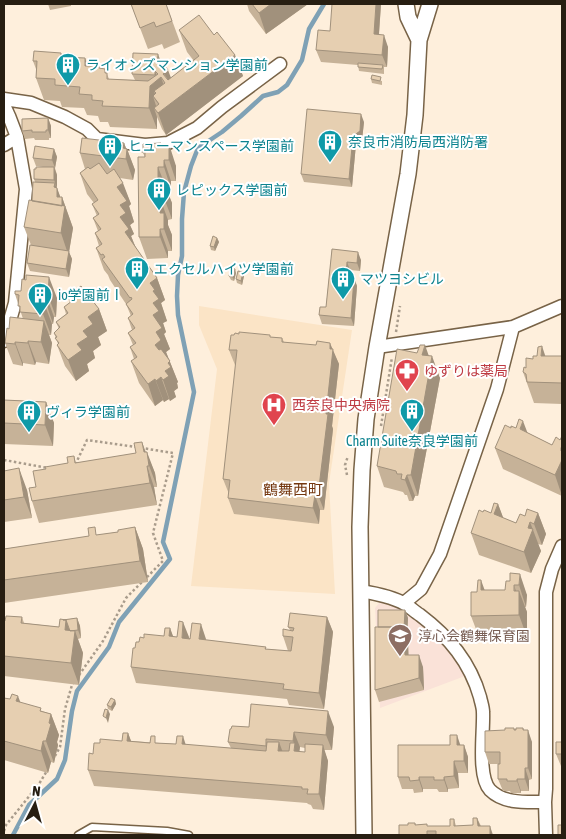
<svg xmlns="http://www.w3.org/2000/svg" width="566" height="839" viewBox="0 0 566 839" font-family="'Asap Condensed','Noto Sans JP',sans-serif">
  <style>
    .built { fill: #fbe4c6 }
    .education { fill: #fae2d8 }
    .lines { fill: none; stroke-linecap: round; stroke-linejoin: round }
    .stream { stroke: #7fa1b5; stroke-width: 4.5 }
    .service-casing { stroke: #786347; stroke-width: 9 }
    .minor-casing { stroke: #786347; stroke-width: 15 }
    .tertiary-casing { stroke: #786347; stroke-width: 18 }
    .path { stroke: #a99c8c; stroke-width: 2.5; stroke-dasharray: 2.5 2.5; stroke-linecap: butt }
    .service { stroke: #fff; stroke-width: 6 }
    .minor { stroke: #fff; stroke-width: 12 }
    .tertiary { stroke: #fff; stroke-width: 15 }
    .wall { fill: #c6b298; fill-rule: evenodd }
    .shaded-wall { fill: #a1917c }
    .building { fill: #e6cfb1; stroke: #a1917c }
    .labels { text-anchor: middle; stroke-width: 4; stroke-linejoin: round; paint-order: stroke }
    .culture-label { font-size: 14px; fill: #0d838f; stroke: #fff; text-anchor: start }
    .health-label { font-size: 14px; fill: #be3a42; stroke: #fff; text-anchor: start }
    .education-label { font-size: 14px; fill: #785e54; stroke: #fff; text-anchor: start }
    .neighbourhood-label { font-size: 15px; fill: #74370f; stroke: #fff }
  </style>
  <rect width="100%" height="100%" fill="#feefdc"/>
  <path class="built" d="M199,306L352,330L329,483L335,594L191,586L217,369L199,325Z"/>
  <path class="education" d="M381,601L404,611L420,620L451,654L465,676L380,708L375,608Z"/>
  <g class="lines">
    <path class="stream" d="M13,835L29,805L57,779L65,760L72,711L77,691L109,647L119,622L170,559L163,542L194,392L178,315L177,296L178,275L182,256V219L184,192L191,166L198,148L222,132L241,116L263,96L278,92L287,85L302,60L309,29L324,4"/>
    <defs>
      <path id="service" d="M78,835L92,827L167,831L189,835"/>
      <path id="minor" d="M4,99L31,103L65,117L87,129L97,139L145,145L168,143L197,128L222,107L280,64
        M4,105L9,116L17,137L26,189L15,303L4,341
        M4,145L17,137
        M513,327L562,306
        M377,347L513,327L497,389L440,554L421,589L404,603
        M361,591C373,593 395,598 405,604C410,607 415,612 420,615C449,637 470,662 480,697C481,702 483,707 483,712C484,731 477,776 490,790C504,804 526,802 545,802
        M546,835L545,802L546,789V592L552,569L562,546"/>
      <path id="tertiary" d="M406,4L408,17L419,40
        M364,835L360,527L362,470L366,419L377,347L408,174L415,115L419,40L430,4"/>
    </defs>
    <use href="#service" class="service-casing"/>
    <use href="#minor" class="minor-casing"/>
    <use href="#tertiary" class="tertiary-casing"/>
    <path class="path" d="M396,332L400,306
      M381,426L392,357
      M4,460L48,468
      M75,464L76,463L87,440L136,447
      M347,475L345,465L348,456
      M79,675L103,641L126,598L163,561L153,533L173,453L142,448
      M55,756L60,747L65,709L72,685L74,682
      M4,831L6,825L39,784L48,769"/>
    <use href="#service" class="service"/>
    <use href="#minor" class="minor"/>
    <use href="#tertiary" class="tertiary"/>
  </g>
  <path class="wall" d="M48,4H71V6L50,10Z
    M131,4H166L180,42L164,49L162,44L148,49Z
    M247,4H308L266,34L249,11Z
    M381,4L379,35L388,47L387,67H384V74L359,71L358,65L321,62L316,50L330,31Z
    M179,30L214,35L235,55L243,76L166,135L162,129L157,117V129L110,127L108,122H100L98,116L87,115L84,108L62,107L60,101L44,100L36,78V69L33,61L61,53L62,57L85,58L88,66L99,68L105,69L109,79L135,80L132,74L161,63L171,78L194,61L187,52Z
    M371,79L382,81V85L372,83Z
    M48,118L51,126V138H49V140H35L34,138L25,139L22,131Z
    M364,122L362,140L356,144L352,187L304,182L301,174Z
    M124,143L126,148L127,149L135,170L133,180L120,178L131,204L129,206L134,222L130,225L134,234L131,236L136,248L157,278L165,300L161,303L167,321L163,323L166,332L164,334L170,349L166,352L178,382L177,383L178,388L174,391L176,397L170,401L169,399L164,402L163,400L155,406L139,383L131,361L134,359L130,347L133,345L128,333L132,330L128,318L131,316L126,304L110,280L108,275L104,270L96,248L99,246L95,233L98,231L93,218L97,216L92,204L94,203L87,194L80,173L85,169L80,153Z
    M161,145L176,166V181H171V189H166L172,203V219L168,220V225L172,235V251H168V258L147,259L139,237L145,157L143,153Z
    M54,149L57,157L55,168L57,175V188L60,197H62L73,228L69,252L72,259L69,277L30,271L27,263L31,245L24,227L32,201L35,182L34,179L36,169L43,167L36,166L33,158Z
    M217,238L219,242L215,251L211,250L210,246Z
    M332,249L361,260L360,271L350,270V277L354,278L357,286L354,326L322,324L319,315L326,307Z
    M243,272L244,276L242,285L237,283L236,279Z
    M236,273L234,281L231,280L229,276Z
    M22,279L57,298L56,317H54L53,324H52L51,335H49L52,343L49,364L36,362L35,365L23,363V366L13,364L5,343L9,329L23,319L15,294L21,291Z
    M67,296L99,309L107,331L98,337L101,345L93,351L95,358L87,364L89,371L76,381L65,366L57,345L58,344L54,333L59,329L56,322L66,314L64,307L70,303Z
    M270,337L282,338L284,342L332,349L339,364L332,426L333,429L324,510H320L319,524L234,514L228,498L229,494L223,479L236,365H235L229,350Z
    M429,356L440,378L418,496H415L413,501H409L407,495H405L403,492L384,487L377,466Z
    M545,356H562V404L534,403L523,372L533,359Z
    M4,400L46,402L54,423L53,446L4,444Z
    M511,428L528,433L552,445L560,440L562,436V496L503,469L495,448Z
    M146,452L155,473L157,487H154L157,505L39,523L32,501L36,487L46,469L68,463L74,456L76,463Z
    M4,471L27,490L32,518L4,522Z
    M498,504L503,518L516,523L525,516L538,513L546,534L542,545L538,544L541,551L531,573L479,555L471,533L483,512L491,513Z
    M135,527L143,549L148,582L4,603V549L118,532Z
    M510,573L527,595L526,607H525L527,612V637H479L471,616L485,590H505L510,581Z
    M405,610L408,618L407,637L408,655L423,667L424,690L379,702L375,690L378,627Z
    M22,617L24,623L59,627L63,620L77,618L80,626L81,638L78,639L83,653L79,685L4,676V621Z
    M327,617L333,632L324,709L289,705L287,699L136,683L131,667L135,648L139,642L144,638L164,636L170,628L173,637H189V638L206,639V640L266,647V649L288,651L283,636L290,630L288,627Z
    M4,698L20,703L42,711L51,714L59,735L57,742L58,745L54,763L51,762L48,773L4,760Z
    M115,700L116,704L112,711L108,709L107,705Z
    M249,727H334L332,750H324L328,761L324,810L313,809L311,805L308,804L307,803L94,786L88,770L93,754L100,743L122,741L128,733L131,741L231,748L228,742ZM300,747L305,748V752H299Z
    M523,728L532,742V779L529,780V791H521V793H511L510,791H503L498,779V764H489L485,752L505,730Z
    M562,742V766H561L556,754Z
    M461,745H464L468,757V773H458L459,788L448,789V792H439L437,789H423V792L414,793L413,789H402L398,777Z
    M477,818L481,826L493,835H399L408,825L415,823L416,825L427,824V826H450L454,819L456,826L473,825Z"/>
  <path class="shaded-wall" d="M271,4H308L266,34L259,13Z
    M376,4H381L378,46L374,34Z
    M384,35L388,47L387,67L382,55Z
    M158,54L165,73L168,70L176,91L157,64Z
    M235,55L243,76L166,135L158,113Z
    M85,58L93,80L85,66Z
    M155,71L158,79L161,77L168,98L156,93L154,91L159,105L153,96L157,109L154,108L157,117V129L149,108L150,86L157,80L155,75Z
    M361,114L364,122L362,140L356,144L352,187L349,179L353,136Z
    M48,118L51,126V138L48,130Z
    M124,143L127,151V149L135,170L133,180L126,159L123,148Z
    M169,144L176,166V181L169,160Z
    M54,149L57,157L55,168L52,160Z
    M164,160L171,181V189L164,167Z
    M54,167L57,175V188L54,180Z
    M158,167L172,203V219L158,182Z
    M55,183L57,190V188L60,196V205L54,187Z
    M123,183L131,204L129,206L134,222L130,225L134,234L131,236L137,251L125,232L120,217V205L117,187Z
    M62,197L73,228L69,252L72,259L69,277L66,269L68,254L61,233Z
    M160,198L168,220V225L172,235V251L164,229L160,213Z
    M160,229L168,251V258L160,237Z
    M217,238L219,242L215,251L214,247Z
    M358,252L361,260L360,271L357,263Z
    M347,262L350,270L349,285L346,277Z
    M235,269L236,273L234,281L233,277Z
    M243,272L244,276L242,285L241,281Z
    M49,277L57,298L56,317L48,295Z
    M157,278L165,300L161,303L167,321L163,323L166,332L164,334L170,349L166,352L178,382L177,383L178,388L174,391L176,397L170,401L163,380L155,345L156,332L153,315V303L150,283Z
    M354,278L357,286L354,326L351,318Z
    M46,295L54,317L53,324L46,303Z
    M44,303L52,324L51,335L43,314Z
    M99,309L107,331L98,337L101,345L93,351L95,358L87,364L89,371L76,381L68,360L77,344L83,331L88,317Z
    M44,321L52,343L49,364L41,342Z
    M28,341L36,362L35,365L28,343Z
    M15,342L23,363V366L15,344Z
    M330,343L339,364L332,426L333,429L324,510L318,495L326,414Z
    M425,345L431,362L432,356L440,378L418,496L411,475L422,355Z
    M542,346L549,367L541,356Z
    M161,377L169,399L164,402L156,381Z
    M155,379L163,400L155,406L148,384Z
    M46,402L54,423L53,446L45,425Z
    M523,421L531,442L520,429Z
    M142,442L148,458L147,452L155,473L157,487L144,452Z
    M562,460V496L555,475Z
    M147,466L154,487L157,505L150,483Z
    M19,468L27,490L32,518L24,497Z
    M407,475L415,496L413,501L405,480Z
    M315,495L320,510L319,524L313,508Z
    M498,504L506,525L494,514Z
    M538,513L546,534L542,545L534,524Z
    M530,522L541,551L531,573L524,552L528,528Z
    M135,527L143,549L148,582L140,561Z
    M520,574L527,595L526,607L519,585Z
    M481,580L489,602L481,590Z
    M514,585L519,600V591L527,612V637L519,615Z
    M405,610L408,618L407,637L404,629Z
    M327,617L333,632L324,709L319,693Z
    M77,618L80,626L81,638L78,630Z
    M66,620L73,641L65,630Z
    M183,622L189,637L187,653L182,638Z
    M201,624L206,639L204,655L199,639Z
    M403,627L408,639L409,666L405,655Z
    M170,628L176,644L169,636Z
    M75,631L83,653L79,685L71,663Z
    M419,655L423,667L424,690L419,678Z
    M18,696L26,717L16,701Z
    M115,700L116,704L112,711L111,707Z
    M108,710L110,714L108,723L106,718Z
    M328,711L334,727L332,750L326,735Z
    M51,714L59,735L57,742L58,745L54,763L46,741L49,723Z
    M528,730L532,742V779L528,768Z
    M294,732L300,747L299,754L294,751L295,746L293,741Z
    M128,733L134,749L127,741Z
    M457,735L461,747L457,745Z
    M183,736L188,752L182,744Z
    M43,741L51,762L48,773L41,751Z
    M279,742L285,758L278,751Z
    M323,745L328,761L324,810L319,794Z
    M464,745L468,757V773L464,761Z
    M454,761L458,773L459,788L454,776Z
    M525,768L529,780V791L525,779Z
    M419,777L423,789V792L419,780Z
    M444,777L448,789V792L444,780Z
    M517,779L521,791V793L517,781Z
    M477,818L483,833L478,826Z
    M490,826L493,835H490Z"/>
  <path class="building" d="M131,4H166L172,21L156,27L154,22L140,28Z
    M252,4H271L259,13Z
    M332,4H376L374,34L384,35L382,55L316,50L318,30L330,31Z
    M199,15L214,35L217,32L235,55L158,113L154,108L159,104L153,96L156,93L154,91L165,83L161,77L150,86L149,108L102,106L103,101L92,100V95L79,94L80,87L55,85V79L36,78L37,61H33L34,51L61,53V57L85,58V66H99V68L105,69V73H107V79L148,81L158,74L155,71V75L132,74L133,53L158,54L157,64L162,62L168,70L163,74L168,80L199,56L179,30Z
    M358,63L383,65L382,69L358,67Z
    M372,75L381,77L380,81L371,79Z
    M307,109L361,114L360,131L353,136L349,179L301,174Z
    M48,118V130H46V132H32V130L22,131V119Z
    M82,138L124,143L123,148L127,149L126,159L80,153Z
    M161,143V145L169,144V160H164V167H158V182H164V198H160V213H164V229H160V237H139L138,157H145V152L143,153V144Z
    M35,146L54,149L52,160L33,158Z
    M99,163L107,174L114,169L123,183L117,187L127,201L120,205L126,213L120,217L129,229L125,232L157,278L150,283L155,290L153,291L159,299L153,303L159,311L153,315L162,328L156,332L161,340L155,345L159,350L161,349L170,361L168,363L171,367L165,371L169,376L163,380L161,377L156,381L155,379L148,384L131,361L137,357L130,347L136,343L128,333L135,328L128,318L133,314L126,304L132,299L131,297L130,298L102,259L105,257L103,254L101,255L96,248L102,244L95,233L101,229L93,218L99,214L92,204L98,200L80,173L88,167L90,169Z
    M36,167H54V180L34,179V169H36Z
    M33,182L55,183L54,187L57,188V197H62V206L32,201Z
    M29,200L65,206L61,233L24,227Z
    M213,236L217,238L214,247L210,246Z
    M30,245L69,251L66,269L27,263Z
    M332,249L358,252L357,263L347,262L346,277L354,278L351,318L319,315L320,307H326Z
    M231,268L235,269L233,277L229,276Z
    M238,271L243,272L241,281L236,279Z
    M26,275L49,277L48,295H46V303H44L43,314L20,312V306H18L19,295L15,294V291H21L22,279L26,280Z
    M81,286L99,309L88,317L93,324L83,331L88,337L77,344L82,350L68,360L57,345L59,343L55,338L57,337L54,333L60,327L56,322L68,313L64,307L72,301L67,296Z
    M10,317L44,321L41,342L28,341V343L15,342V344L5,343L7,328L9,329Z
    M239,332L270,335V337L282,338V342L316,345L317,341L330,343V349H333L326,414H328L318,495H315L313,508L228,498L230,480L223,479L237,350H229L231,335H234L235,333L239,334Z
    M420,345H425L422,355L432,356L411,475H407L405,480L401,479L402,474H397L396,471L377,466L397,349L417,353Z
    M542,346L541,356H562V383L527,382L526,374L523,372L524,367L526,368V358L533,359V356H537L538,347Z
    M4,400L46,402L45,425L4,423Z
    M519,419L523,421L520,429L552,445L556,437L560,440L562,436V446L561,448V451L562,452V460L555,475L495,448L505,425L511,428V426L516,428Z
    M142,442L144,452H147L149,466H147L150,483L32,501L29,488L36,487L33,471L46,469L45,467L68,463L67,457L74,456L75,463L136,453L134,443Z
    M19,468L24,497L4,500V471Z
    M494,503L498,504L494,514L516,523L520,514L525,516L527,509L538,513L534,524L530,522L528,528L533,529L524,552L471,533L479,510L483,512L484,510L491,513Z
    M95,527L96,535L118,532V530L135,527L140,561L4,580V549L89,536L88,528Z
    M510,573L520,574L519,585H514V591H519V615L471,616V592H477L478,580H481V590H505L506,581H510Z
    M378,610H405L404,629L403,627H378Z
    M290,613L327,617L319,693L283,689L284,684L131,667L133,648H135L136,642H139L140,637L144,638V634L164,636L165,628H170L169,636L177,637L179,621L183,622L182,638L190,639L192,623L201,624L199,639L266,647L265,649L291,651L293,637L283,636V629L293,631L294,628L288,627Z
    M6,616L22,617L21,623L59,627L60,619L66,620L65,630L75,631L71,663L4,656V621H5Z
    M77,618L78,630L70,631L66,620H63Z
    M375,627H403L405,655H419V678L375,690Z
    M12,694L18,696L16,701L41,708L40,711L51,714L49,723L51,724L46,741H43L41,751L4,741V698L10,699Z
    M111,698L115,700L111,707L107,705Z
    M251,704L328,711L326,735L294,732L293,741L266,739V746L228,742L230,729H231L232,726L249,727Z
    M105,709L108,710L106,718L103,716Z
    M505,728H514V730H516V728H523V730H528V768H525V779H517V781H507V779H498V764H500V752H485V731L505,730Z
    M123,733H128L127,741L150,743L151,736H155V743L176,744L177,736H183L182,744L266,751L267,742H279L278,751H289L290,743H295L294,751L305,752V744L323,745L319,794H307L308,789H302V787L88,770L89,753L93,754L94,743H100V739L122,741Z
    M450,735H457V745H464V761H454V776L444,777V780H434V777H419V780L410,781L409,777H398V745H450Z
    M556,742H562V754H556Z
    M473,818H477L478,826H490V835H436V831H427V835H399V825H408V823H415V825L427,824V826H450V819H454V826L473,825Z
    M558,825H562V835H558Z"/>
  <defs>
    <symbol id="building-pin" viewBox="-11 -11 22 30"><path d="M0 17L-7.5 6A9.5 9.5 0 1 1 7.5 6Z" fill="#0f9aa8" stroke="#fff"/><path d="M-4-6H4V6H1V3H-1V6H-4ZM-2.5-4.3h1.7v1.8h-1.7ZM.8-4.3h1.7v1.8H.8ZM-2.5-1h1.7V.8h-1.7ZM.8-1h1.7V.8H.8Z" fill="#fff"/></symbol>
    <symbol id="pharmacy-pin" viewBox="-11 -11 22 30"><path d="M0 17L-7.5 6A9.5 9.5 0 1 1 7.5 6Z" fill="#e0444e" stroke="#fff"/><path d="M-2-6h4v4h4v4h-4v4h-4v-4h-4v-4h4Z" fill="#fff"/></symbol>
    <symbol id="hospital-pin" viewBox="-11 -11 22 30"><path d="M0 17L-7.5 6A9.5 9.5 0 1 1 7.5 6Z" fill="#e0444e" stroke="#fff"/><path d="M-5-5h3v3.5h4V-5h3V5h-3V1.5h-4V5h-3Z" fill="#fff"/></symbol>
    <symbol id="school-pin" viewBox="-11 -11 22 30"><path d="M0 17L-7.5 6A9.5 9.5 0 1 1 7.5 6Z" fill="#8d6e63" stroke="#fff"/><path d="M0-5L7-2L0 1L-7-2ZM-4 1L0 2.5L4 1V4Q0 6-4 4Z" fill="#fff"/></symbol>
  </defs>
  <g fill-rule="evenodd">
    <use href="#building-pin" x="54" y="51" width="28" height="38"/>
    <use href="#building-pin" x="316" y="128" width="28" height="38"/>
    <use href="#building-pin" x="96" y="132" width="28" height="38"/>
    <use href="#building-pin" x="145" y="176" width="28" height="38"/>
    <use href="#building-pin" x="123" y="255" width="28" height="38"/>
    <use href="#building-pin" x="329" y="265" width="28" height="38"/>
    <use href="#building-pin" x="26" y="281" width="28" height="38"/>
    <use href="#pharmacy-pin" x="393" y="357" width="28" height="38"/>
    <use href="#hospital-pin" x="260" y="391" width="28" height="38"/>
    <use href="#building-pin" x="398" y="397" width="28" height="38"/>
    <use href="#building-pin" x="15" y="398" width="28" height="38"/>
    <use href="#school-pin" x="386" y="622" width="28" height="38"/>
  </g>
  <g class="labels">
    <g class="culture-label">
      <text x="86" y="70">ライオンズマンション学園前</text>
      <text x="348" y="147">奈良市消防局西消防署</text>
      <text x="128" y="151">ヒューマンスペース学園前</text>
      <text x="176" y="195">レピックス学園前</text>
      <text x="154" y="274">エクセルハイツ学園前</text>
      <text x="360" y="284">マツヨシビル</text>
      <text x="58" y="300">io学園前Ⅰ</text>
      <text x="46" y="417">ヴィラ学園前</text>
      <text x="412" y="446" text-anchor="middle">Charm Suite奈良学園前</text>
    </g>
    <g class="health-label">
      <text x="424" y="376">ゆずりは薬局</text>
      <text x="292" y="410">西奈良中央病院</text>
    </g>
    <g class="education-label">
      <text x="418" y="641">淳心会鶴舞保育園</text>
    </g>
    <g class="neighbourhood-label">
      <text x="293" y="495">鶴舞西町</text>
    </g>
  </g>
  <rect width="566" height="839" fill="none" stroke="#271e12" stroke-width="10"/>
  <g transform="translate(35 804) rotate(6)" stroke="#ffffff" stroke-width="4" paint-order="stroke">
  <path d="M0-4L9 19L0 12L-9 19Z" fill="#271e12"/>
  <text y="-8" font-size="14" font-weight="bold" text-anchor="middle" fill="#271e12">N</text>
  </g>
</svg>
